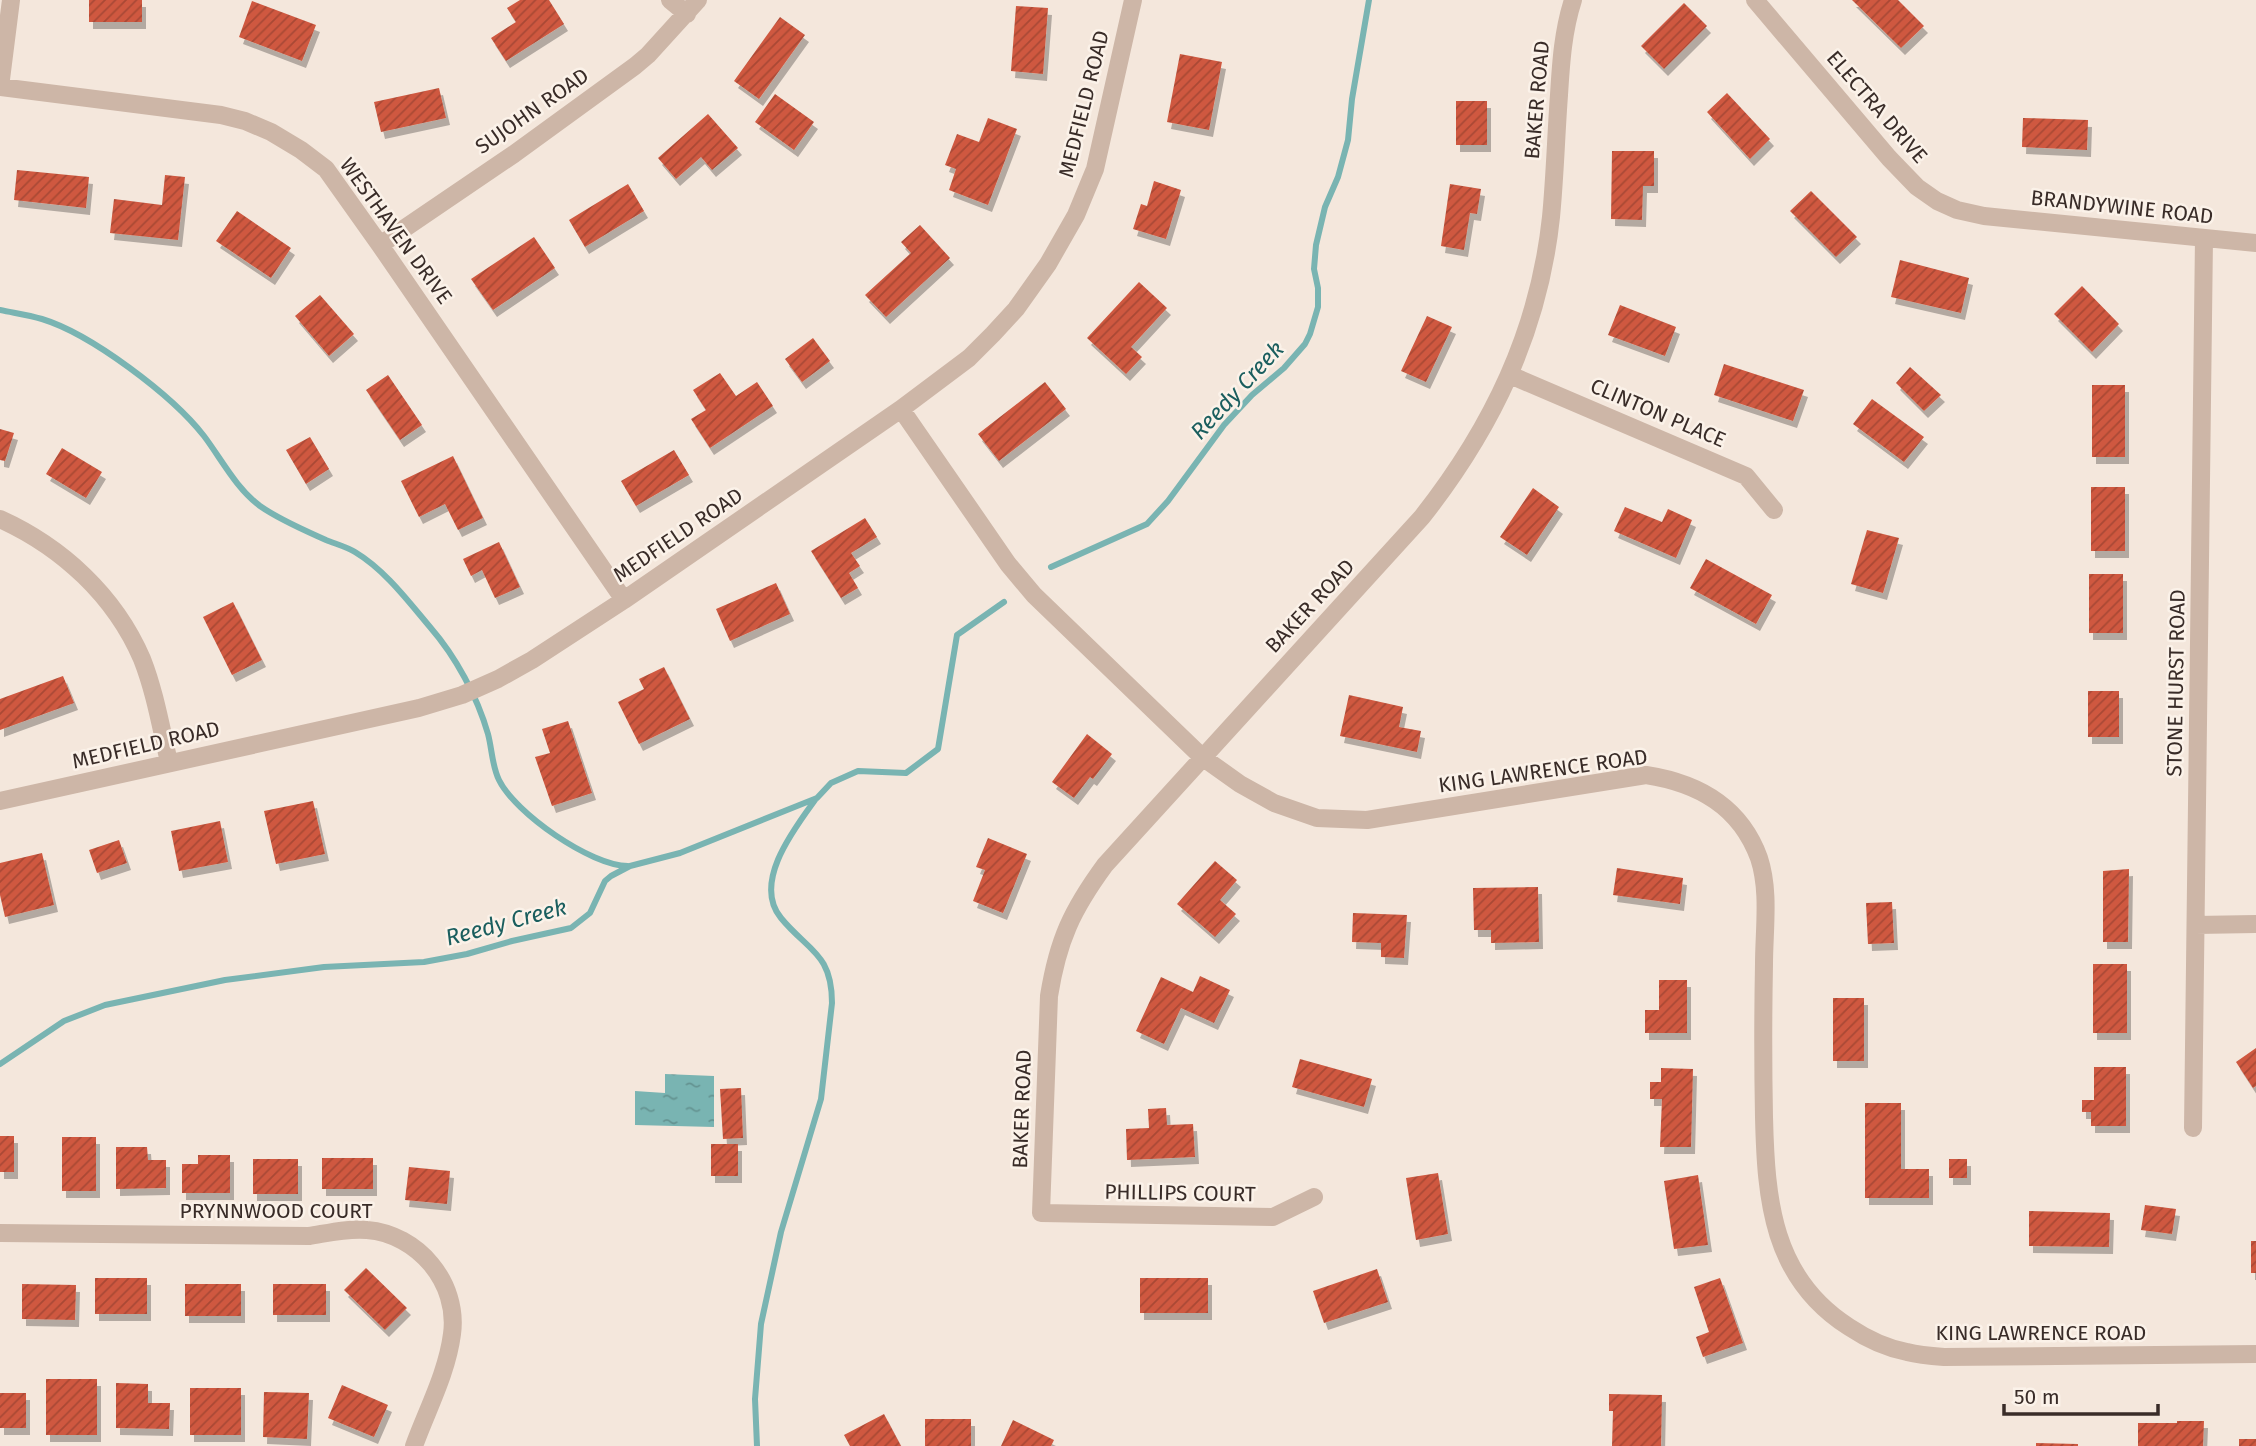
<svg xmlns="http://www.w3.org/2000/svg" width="2256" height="1446" viewBox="0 0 2256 1446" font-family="'Fira Sans',sans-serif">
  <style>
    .water { fill: url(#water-ripples) }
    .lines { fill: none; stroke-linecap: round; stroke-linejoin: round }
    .stream { stroke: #79b4b2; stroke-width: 6 }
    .building { fill: url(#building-hatch); filter: url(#shadow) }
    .street { stroke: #cdb6a7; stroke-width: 18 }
    .labels { text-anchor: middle; stroke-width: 5; stroke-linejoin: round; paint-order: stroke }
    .street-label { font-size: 21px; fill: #392c28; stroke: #fbf2e9 }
    .water-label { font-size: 23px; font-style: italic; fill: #1a5e5e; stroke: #fbf2e9 }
  </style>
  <defs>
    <pattern id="water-ripples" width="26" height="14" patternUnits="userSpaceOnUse" patternTransform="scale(1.75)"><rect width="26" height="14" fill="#79b4b2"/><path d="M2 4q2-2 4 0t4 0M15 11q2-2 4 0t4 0" fill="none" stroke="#649391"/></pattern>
    <pattern id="building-hatch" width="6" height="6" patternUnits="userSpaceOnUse" patternTransform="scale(1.75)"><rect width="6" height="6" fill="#cf583f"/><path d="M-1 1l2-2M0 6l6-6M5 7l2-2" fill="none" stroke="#a94935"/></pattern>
    <filter id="shadow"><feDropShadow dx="4" dy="7" stdDeviation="0" flood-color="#0004"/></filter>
  </defs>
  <rect width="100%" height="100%" fill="#f4e7dc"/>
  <path class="water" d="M665,1074L714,1076V1127L635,1125V1091L665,1093Z"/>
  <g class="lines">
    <path class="stream" d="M0,310C14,313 28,315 42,319C91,334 172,395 204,436C222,460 236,488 260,506C280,520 304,530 326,540C336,544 347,547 355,552C385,570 408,601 430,627C456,657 477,696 488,734C492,749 492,766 499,780C515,813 591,866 628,866
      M1051,567L1147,524L1168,501L1224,425L1252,395L1284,368L1305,344L1310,334L1318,307V288L1314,269L1316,245L1325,207L1338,177L1348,140L1352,99L1369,0
      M0,1064L64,1021L105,1005L225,980L324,967L424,962L467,954L512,941L571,928L590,913L605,881L611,876L630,866L680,853L817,798L831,783L858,771L906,773L938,749L957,635L1004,602
      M757,1446L755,1399L761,1324L781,1232L821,1099L832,1003C832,953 808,951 781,918C752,883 794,829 815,800"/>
  </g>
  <path class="building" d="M89,0H142V22H89Z
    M520,0H549L564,24L506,61L491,38L516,22L507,8Z
    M1852,0H1898L1924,26L1901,48Z
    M252,1L316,25L302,61L239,37Z
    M1684,3L1707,26L1664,69L1641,46Z
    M1016,6L1048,8L1043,74L1011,71Z
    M780,17L805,35L759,99L734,81Z
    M1180,54L1222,62L1209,130L1167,122Z
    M439,88L446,118L381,132L374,102Z
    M1727,93L1770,139L1750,159L1707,112Z
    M775,94L814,122L794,150L755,122Z
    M1456,101H1487V145H1456Z
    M708,114L738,148L712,170L701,157L676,179L658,158Z
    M988,118L1017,129L988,205L949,190L956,169L945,165L957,134L979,142Z
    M2023,118L2088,120L2087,150L2022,147Z
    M1612,151H1654V186H1643L1642,220L1611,219Z
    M17,170L89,177L86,208L14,200Z
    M165,175L185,177L178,240L110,233L114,199L162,205Z
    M1154,181L1181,190L1166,239L1133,229L1141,204L1147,206Z
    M628,184L644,211L585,247L569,220Z
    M1450,184L1481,189L1477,214L1470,213L1464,250L1441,246Z
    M1811,191L1857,237L1836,257L1790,211Z
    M237,211L291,248L271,278L216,241Z
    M920,225L950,258L886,317L865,295L911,253L901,242Z
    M534,237L555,268L493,310L471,279Z
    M1900,260L1969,278L1961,313L1891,297Z
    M1139,282L1167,308L1131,347L1142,357L1126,374L1087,338Z
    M2082,286L2119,324L2092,352L2054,314Z
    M320,295L354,334L329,356L295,316Z
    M1620,305L1676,327L1665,356L1608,335Z
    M1427,316L1452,327L1426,382L1401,371Z
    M813,338L830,361L802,382L785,359Z
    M1724,364L1804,390L1793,421L1714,395Z
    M1910,367L1941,395L1924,411L1896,383Z
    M720,373L736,396L757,382L773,406L710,448L691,419L706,410L693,390Z
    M388,375L422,425L400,440L366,390Z
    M1045,382L1066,409L999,461L978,434Z
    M2092,385H2125V457H2092Z
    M1872,399L1924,437L1904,462L1853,424Z
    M0,429L14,433L5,461L0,460Z
    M310,437L329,469L306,484L286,450Z
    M62,448L102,472L86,498L46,474Z
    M674,450L689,475L636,506L621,481Z
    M453,456L483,518L458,530L445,504L419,517L401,481Z
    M2091,487H2125V551H2091Z
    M1533,488L1559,507L1527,555L1500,537Z
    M1625,507L1662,522L1668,509L1692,520L1676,558L1614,531Z
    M865,518L877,537L851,553L860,566L849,573L858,588L841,598L811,551Z
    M1867,530L1899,538L1883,593L1851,584Z
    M499,542L520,587L495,598L482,570L471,576L463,559Z
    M1706,559L1772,595L1756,624L1690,588Z
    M2089,574H2123V633H2089Z
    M776,583L790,614L730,641L716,609Z
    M233,602L262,660L232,675L203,617Z
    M664,667L690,719L639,744L618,702L644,689L639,679Z
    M63,676L74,703L0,730V699Z
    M2088,691H2119V737H2088Z
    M1349,695L1403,707L1399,727L1421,731L1417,752L1340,736Z
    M568,721L592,793L552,806L535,757L550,753L542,729Z
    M1087,734L1112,754L1093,779L1090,777L1074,798L1052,782Z
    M313,801L325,854L276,864L264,811Z
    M220,821L228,862L179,871L171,831Z
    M988,838L1027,854L1003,913L973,901L985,870L976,867Z
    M119,840L127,863L97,873L89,850Z
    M42,853L54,905L5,917L0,895V863Z
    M1215,861L1237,880L1220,900L1236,914L1215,937L1177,904Z
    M1617,868L1683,878L1680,904L1613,895Z
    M2129,869L2128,942H2103V871Z
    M1538,887L1539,942L1491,943V930H1474L1473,888Z
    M1892,902L1894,943L1868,944L1866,903Z
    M1353,913L1407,915L1404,958L1381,957V943L1352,942Z
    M2093,964H2127V1033H2093Z
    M1200,976L1230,990L1214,1023L1181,1008L1164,1044L1136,1031L1161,977L1193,992Z
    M1659,980H1687V1033H1645V1010H1659Z
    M1833,998H1864V1061H1833Z
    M2256,1048V1086L2253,1088L2236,1062Z
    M1300,1059L1372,1079L1364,1107L1292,1087Z
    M2094,1067H2126V1126H2091V1112H2082V1100H2094Z
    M1661,1068L1693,1069L1691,1147H1660L1662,1099H1650V1082H1661Z
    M741,1088L743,1138L723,1139L720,1089Z
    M1865,1103H1901V1169H1929V1198H1865Z
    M1166,1108L1167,1125L1193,1124L1195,1157L1127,1160L1126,1129L1149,1128L1148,1109Z
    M0,1136H14V1172H0Z
    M62,1137H96V1191H62Z
    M711,1144H738V1176H711Z
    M116,1147H147L148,1160H166V1188L116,1189Z
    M198,1155H230V1193H182V1164H198Z
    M322,1158H373V1189H322Z
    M253,1159H298V1194H253Z
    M1949,1159H1967V1178H1949Z
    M409,1167L450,1171L447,1204L405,1200Z
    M1438,1173L1448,1234L1416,1240L1406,1178Z
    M1698,1175L1708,1245L1674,1249L1664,1181Z
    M2145,1205L2176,1209L2172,1234L2141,1230Z
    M2029,1211L2110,1213L2109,1247L2029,1246Z
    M2251,1241H2256V1273H2251Z
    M366,1268L407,1308L385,1330L344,1290Z
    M1377,1269L1388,1302L1324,1323L1313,1291Z
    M95,1278H147V1314H95Z
    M1140,1278H1208V1313H1140Z
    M1720,1278L1743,1343L1703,1357L1696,1337L1709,1332L1694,1287Z
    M22,1284L76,1285L75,1320L22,1319Z
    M185,1284H241V1316H185Z
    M273,1284H326V1315H273Z
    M46,1379H97V1435H46Z
    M116,1383L148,1384V1403H170L169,1429L116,1428Z
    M342,1385L388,1405L374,1437L328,1418Z
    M190,1388H241V1435H190Z
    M264,1392L309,1393L307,1439L263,1437Z
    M0,1393H26V1428H0Z
    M1609,1394L1662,1395L1661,1446H1612L1613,1411H1609Z
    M884,1414L901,1446H850L844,1435Z
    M925,1419H971V1446H925Z
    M1013,1420L1054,1440L1051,1446H1001Z
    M2177,1421H2204L2203,1446H2138V1423H2177Z
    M2239,1439H2256V1446H2239Z
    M2036,1443L2078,1444V1446H2036Z"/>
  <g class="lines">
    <path class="street" d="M670,0L687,14
      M1755,0L1889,158L1917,187L1937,201L1957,210L1984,216L2256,243
      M0,87L221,115L245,121L271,132L301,150L326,169L380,245L624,600
      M0,87L11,0
      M380,245L514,154L635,66L648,55L698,0
      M1510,375L1746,476L1774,510
      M901,409L1008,564L1034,595L1202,757L1240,784L1274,803L1317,818L1367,820L1646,775C1698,783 1740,806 1759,858C1770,891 1764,930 1764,964C1763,1015 1763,1066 1764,1117C1766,1200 1772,1278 1849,1327C1867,1339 1886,1348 1907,1352C1919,1355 1931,1356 1944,1357L2256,1354
      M0,519C62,547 115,596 142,659C155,692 161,728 169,762
      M0,801L419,708L462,695L498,679L532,660L624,600L901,409L969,358L993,334L1016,309L1048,264L1076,215L1095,169L1133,0
      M2196,925L2256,924
      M2193,1128L2204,238
      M1314,1197L1273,1217L1041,1213L1049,996C1058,940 1072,910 1105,865L1422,517C1492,428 1539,331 1551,217C1555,176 1556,135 1559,95C1561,62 1563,31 1573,0
      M0,1233L309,1236C328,1233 348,1228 367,1230C418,1234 459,1283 452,1334C447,1373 427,1410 414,1446"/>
  </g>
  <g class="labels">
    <g class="street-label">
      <text transform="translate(1537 100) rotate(-85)" y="7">BAKER ROAD</text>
      <text transform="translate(1084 104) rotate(-76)" y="7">MEDFIELD ROAD</text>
      <text transform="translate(1877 107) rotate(49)" y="7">ELECTRA DRIVE</text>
      <text transform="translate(532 111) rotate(-35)" y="7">SUJOHN ROAD</text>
      <text transform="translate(2122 207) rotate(6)" y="7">BRANDYWINE ROAD</text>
      <text transform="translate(396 231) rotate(54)" y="7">WESTHAVEN DRIVE</text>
      <text transform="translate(1658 413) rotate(23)" y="7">CLINTON PLACE</text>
      <text transform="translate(678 535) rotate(-34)" y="7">MEDFIELD ROAD</text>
      <text transform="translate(1310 606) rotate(-47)" y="7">BAKER ROAD</text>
      <text transform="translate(2176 683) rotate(-89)" y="7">STONE HURST ROAD</text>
      <text transform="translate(146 745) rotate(-13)" y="7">MEDFIELD ROAD</text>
      <text transform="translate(1543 771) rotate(-8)" y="7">KING LAWRENCE ROAD</text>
      <text transform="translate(1022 1109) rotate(-88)" y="7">BAKER ROAD</text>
      <text transform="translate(1180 1193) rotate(1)" y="7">PHILLIPS COURT</text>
      <text x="276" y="1218">PRYNNWOOD COURT</text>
      <text x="2041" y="1340">KING LAWRENCE ROAD</text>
    </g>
    <g class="water-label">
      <text transform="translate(1237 390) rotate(-47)" y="8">Reedy Creek</text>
      <text transform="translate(506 922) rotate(-15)" y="8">Reedy Creek</text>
    </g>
  </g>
  <path d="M2004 1404v10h154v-10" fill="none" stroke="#392c28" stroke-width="3.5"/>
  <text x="2014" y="1404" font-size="21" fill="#392c28" stroke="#fbf2e9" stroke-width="5" paint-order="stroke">50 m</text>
</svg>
